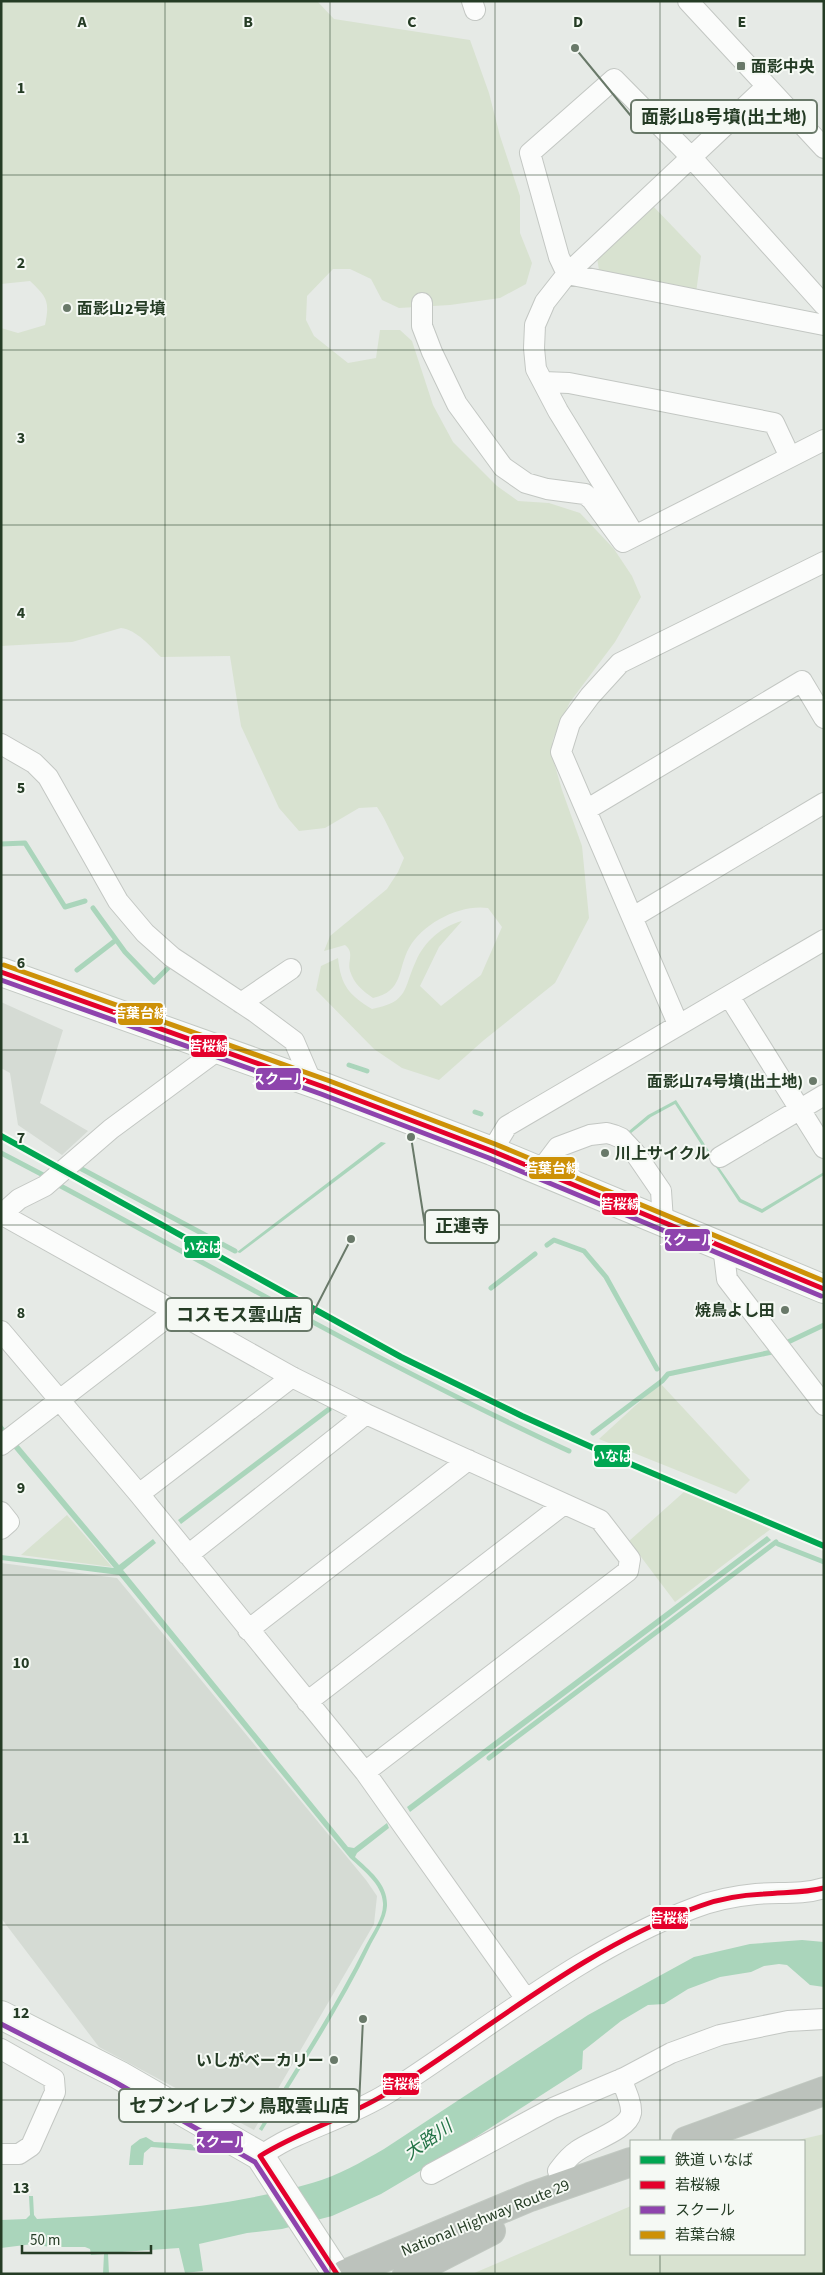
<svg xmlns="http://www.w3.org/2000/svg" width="825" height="2275" viewBox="0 0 825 2275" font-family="'Source Sans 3','Noto Sans JP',sans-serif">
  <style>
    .built { fill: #d5dbd4 }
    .green { fill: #d8e2d0 }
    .water { fill: #aad5bb }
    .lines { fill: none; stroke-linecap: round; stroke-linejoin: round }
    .stream { stroke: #aad5bb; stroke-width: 5 }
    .street-casing { stroke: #c3c7c3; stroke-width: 22 }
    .secondary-casing { stroke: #c3c9c3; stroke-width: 30 }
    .highway-casing { stroke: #c2c9c2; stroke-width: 30 }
    .street { stroke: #fbfcfb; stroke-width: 20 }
    .secondary { stroke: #fbfcfb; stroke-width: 28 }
    .highway { stroke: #bcc2bc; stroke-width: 28 }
    .bus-1-casing { stroke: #f5f9f4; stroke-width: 9 }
    .bus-2-casing { stroke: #f5f9f4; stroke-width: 9 }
    .bus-3-casing { stroke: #f5f9f4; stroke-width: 9 }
    .bus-1 { stroke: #e4002b; stroke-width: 5 }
    .bus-2 { stroke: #8e44ad; stroke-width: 5 }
    .bus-3 { stroke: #cd9107; stroke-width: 5 }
    .rail-1-casing { stroke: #f5f9f4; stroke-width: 10 }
    .rail-1 { stroke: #00a651; stroke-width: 6 }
    .grid { fill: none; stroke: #253c25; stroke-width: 1; stroke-opacity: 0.55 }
    .poi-dot { fill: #697969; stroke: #f5f9f4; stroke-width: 2 }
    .labels { text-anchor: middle; stroke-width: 4; stroke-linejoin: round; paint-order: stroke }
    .poi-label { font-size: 16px; font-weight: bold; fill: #253c25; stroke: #f5f9f4; text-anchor: start }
    .street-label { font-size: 16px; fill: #253c25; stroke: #f5f9f4 }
    .water-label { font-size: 18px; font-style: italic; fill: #237346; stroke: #f5f9f4 }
    .grid-label { font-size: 16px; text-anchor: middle; font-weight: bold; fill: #253c25; stroke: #f5f9f4; stroke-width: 4; stroke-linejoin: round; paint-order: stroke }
    .leader { fill: none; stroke: #697969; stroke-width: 2 }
    .callout-dot { fill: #697969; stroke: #f5f9f4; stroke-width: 2 }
    .callout { fill: #f5f9f4; stroke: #697969; stroke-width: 2 }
    .callout-label { font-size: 18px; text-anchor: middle; font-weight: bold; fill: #253c25 }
    .line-badge { stroke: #f5f9f4; stroke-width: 2 }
    .badge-label { font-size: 14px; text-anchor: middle; font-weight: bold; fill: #fff }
  </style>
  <rect width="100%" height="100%" fill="#e6eae6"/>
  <path class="built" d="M1,1002L63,1030L40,1103L88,1131L62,1155L18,1125L10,1073L1,1068Z
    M1,1563L117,1578L366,1880L377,1896L374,1924L254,2130L99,2047L1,1918Z"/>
  <path class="green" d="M1,1H317L334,19L470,40L489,93L500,136L520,196V233L532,263L526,284L500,298L450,305L399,308L382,300L371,279L350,269H333L307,296L306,320L314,336L348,363L376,358L380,330H400L412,341L433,405L453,442L497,486L518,501L549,503L580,513L614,549L632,576L641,597L615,642L570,702L553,739L551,752L562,790L582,846L589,918L555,983L484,1040L439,1080L402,1068L374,1049L316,990L321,966L338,958C341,986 349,995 372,1009C409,1002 403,989 416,961C424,942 442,926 462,921L439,947L420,986L441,1006L481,975L502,927L488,908C460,904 423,923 409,948C397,970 404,991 373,998C363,991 354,984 350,971C347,961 355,953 345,945L324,951L330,936L387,889L398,872L404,858C394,841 388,823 377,807L359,808L325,828L299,831L279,808L241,726L230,656L161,657C150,646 137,630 121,628L72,642L1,646V328L18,333L45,325C50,301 47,297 30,281L1,284Z
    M652,205L701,256L696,293L599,270L597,258Z
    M660,1383L750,1480L736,1494L599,1439Z
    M685,1491L772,1528L675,1602L629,1541Z
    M67,1515L112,1567L21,1555Z
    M824,2134V2274H472L631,2206V2254H804V2141H794Z"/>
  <path class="water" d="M676,1100L711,1154L708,1155L675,1104L651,1117L625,1138L623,1136L648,1115Z
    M381,1142L386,1143L240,1253L237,1252Z
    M718,1166L741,1199L762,1209L824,1172V1175L762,1213L739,1202L716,1167Z
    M329,1406L332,1410L181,1524L178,1520Z
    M1,1424L119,1565L153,1539L156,1543L123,1570L348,1847L354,1848L387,1823L389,1828L357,1853L355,1857C370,1871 388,1884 387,1906C386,1919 377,1933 371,1944C340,2009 299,2070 262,2131L259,2129C295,2068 335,2008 366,1945C373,1932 384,1917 383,1903C382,1884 363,1870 350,1858L119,1575L1,1560V1555L114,1568L1,1433Z
    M767,1536L771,1540L410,1812L407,1807Z
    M802,1940L824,1942V1987L810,1985L787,1965L779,1964L764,1966L751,1972L720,1977L688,1989L664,2004L648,2005L621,2021L583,2051L582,2069L462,2146L381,2194L332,2216L282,2229L247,2233L199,2244L203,2271L185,2273L179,2248L108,2253L109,2274H103L104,2254L91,2255L90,2249L85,2247H50L33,2244L1,2248V2220L26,2219L30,2215L29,2196H33L34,2215L37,2219C129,2214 223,2209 312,2183C338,2176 361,2162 384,2149L588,2015L694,1957L750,1944Z
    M146,2137L154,2142L191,2144L200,2151L151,2147L144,2153L143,2165H129L131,2146L140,2139Z"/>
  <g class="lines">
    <path class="stream" d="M1,844L25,843L65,907L85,901
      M93,908L125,952L154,982L168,968
      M77,970L116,940
      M349,1065L367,1071
      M475,1112L481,1114
      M1,1153L45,1176
      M78,1167L235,1251
      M55,1183C226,1274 393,1370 569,1451
      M547,1245L554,1240L584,1251L606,1277L657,1369
      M491,1288L535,1254
      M786,1343L824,1325
      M593,1433L662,1381L668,1374L772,1352
      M778,1544L824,1562
      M489,1758L776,1542"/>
    <defs>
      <path id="street" d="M472,1L475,10
        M688,1L824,148
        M567,274L766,87
        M567,274L824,325
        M422,303V326L432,352L457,404L503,467L526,483L547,489L585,494L592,500L623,542L824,440
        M543,382L569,383L774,423L790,457
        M635,536L558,411L536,369L534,348L535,325L545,302L567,274L559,257L530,153L614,79L691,157L824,305
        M1,744L34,763L48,777L118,901L145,933L172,957L255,1012L294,1041L312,1083
        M586,810L802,681L824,718
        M633,917L824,803
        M729,996L824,1148
        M241,1003L291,969
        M678,1024L561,752L570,723L590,696L620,663L824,562
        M492,1151L507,1126L824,940
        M720,1157L824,1095
        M540,1171L558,1147L590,1135L607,1133L614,1135L621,1138L635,1153L661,1191L663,1221
        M1,1214L292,1377L366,1414L600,1520L630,1559L628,1571L365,1772
        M1,1215L19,1199L45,1186L111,1129L218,1050
        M723,1246L727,1279L824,1405
        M1,1331L139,1494L365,1772L526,1999
        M1,1445L174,1312
        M139,1494L292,1377
        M1,1512L9,1522L1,1529
        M188,1555L366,1414
        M248,1630L468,1460
        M307,1702L564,1504
        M1,2049L54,2079L55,2092L31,2146L19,2154H1
        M260,2156C271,2149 283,2141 296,2136C327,2122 359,2111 388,2093C488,2029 582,1950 694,1908C714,1900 735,1896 756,1894C779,1892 802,1895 824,1888
        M558,2171C564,2163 569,2156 577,2151C590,2141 628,2130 631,2113C632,2103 625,2089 621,2079
        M431,2174L553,2108L624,2078L671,2053L720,2035L788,2021L824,2019"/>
      <path id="secondary" d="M1,972L324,1087L492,1151L824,1289
        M1,2015L119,2075L260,2156L337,2274"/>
      <path id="highway" d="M686,2141L824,2091
        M345,2274L530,2197L631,2162
        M407,2274L491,2231"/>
    </defs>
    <use href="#street" class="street-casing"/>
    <use href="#secondary" class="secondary-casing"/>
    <use href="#highway" class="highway-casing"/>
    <use href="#street" class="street"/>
    <use href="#secondary" class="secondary"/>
    <use href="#highway" class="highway"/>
    <defs>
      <path id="bus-1" d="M1,972L324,1087L492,1151L824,1289
        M260,2156C301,2130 348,2118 389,2092C491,2028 585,1947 700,1906C721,1898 742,1895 764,1894C784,1892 804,1893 824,1888
        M260,2156L337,2274"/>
      <path id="bus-2" d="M1,980L321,1094L489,1158L821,1296
        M1,2024L115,2082L255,2162L328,2274"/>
      <path id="bus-3" d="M4,965L327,1080L495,1144L824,1281"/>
    </defs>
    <use href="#bus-1" class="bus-1-casing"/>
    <use href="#bus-2" class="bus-2-casing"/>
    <use href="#bus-3" class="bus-3-casing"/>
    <use href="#bus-1" class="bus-1"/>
    <use href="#bus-2" class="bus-2"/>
    <use href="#bus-3" class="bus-3"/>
    <defs>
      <path id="rail-1" d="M1,1136L401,1357L522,1416L607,1454L824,1546"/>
    </defs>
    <use href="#rail-1" class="rail-1-casing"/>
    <use href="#rail-1" class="rail-1"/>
  </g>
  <path class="grid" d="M165,1V2274M330,1V2274M495,1V2274M660,1V2141M1,175H824M1,350H824M1,525H824M1,700H824M1,875H824M1,1050H824M1,1225H824M1,1400H824M1,1575H824M1,1750H824M1,1925H824M1,2100H824M660,2254V2274"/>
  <g class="poi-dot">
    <rect x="736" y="61" width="10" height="10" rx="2.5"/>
    <circle cx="67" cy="308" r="5"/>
    <circle cx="813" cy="1081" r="5"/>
    <circle cx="605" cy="1153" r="5"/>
    <circle cx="785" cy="1310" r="5"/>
    <circle cx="334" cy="2060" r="5"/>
  </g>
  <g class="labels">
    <g class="poi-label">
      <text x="751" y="72">面影中央</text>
      <text x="77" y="314">面影山2号墳</text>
      <text x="803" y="1087" text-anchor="end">面影山74号墳(出土地)</text>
      <text x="615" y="1159">川上サイクル</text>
      <text x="775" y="1316" text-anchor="end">焼鳥よし田</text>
      <text x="324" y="2066" text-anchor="end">いしがベーカリー</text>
    </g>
    <g class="street-label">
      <text transform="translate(485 2217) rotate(-22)" y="6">National Highway Route 29</text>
    </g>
    <g class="water-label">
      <text transform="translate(428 2140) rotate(-35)" y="6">大路川</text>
    </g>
  </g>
  <g class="grid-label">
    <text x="82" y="27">A</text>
    <text x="248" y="27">B</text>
    <text x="412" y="27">C</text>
    <text x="578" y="27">D</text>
    <text x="742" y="27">E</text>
    <text x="21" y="93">1</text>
    <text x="21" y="268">2</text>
    <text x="21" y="443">3</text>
    <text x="21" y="618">4</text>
    <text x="21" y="793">5</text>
    <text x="21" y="968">6</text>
    <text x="21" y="1143">7</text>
    <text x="21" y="1318">8</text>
    <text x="21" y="1493">9</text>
    <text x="21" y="1668">10</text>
    <text x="21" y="1843">11</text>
    <text x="21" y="2018">12</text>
    <text x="21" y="2193">13</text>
  </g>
  <path class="leader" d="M575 48L631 116M411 1137L425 1226M351 1239L312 1315M363 2019L359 2105"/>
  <g class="callout-dot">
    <circle cx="575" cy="48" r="5"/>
    <circle cx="411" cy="1137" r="5"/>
    <circle cx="351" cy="1239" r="5"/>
    <circle cx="363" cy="2019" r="5"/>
  </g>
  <g class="callout">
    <rect x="631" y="100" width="186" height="33" rx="5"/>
    <rect x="425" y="1210" width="74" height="33" rx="5"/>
    <rect x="166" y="1298" width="146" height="33" rx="5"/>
    <rect x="119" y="2089" width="240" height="33" rx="5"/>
  </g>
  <g class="callout-label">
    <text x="724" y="123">面影山8号墳(出土地)</text>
    <text x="462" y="1232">正連寺</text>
    <text x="239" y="1321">コスモス雲山店</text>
    <text x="239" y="2112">セブンイレブン 鳥取雲山店</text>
  </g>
  <g class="line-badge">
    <rect x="117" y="1002" width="47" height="24" rx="5" fill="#cd9107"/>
    <rect x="190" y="1034" width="38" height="24" rx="5" fill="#e4002b"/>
    <rect x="255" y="1067" width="47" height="24" rx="5" fill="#8e44ad"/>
    <rect x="528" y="1156" width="48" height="24" rx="5" fill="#cd9107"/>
    <rect x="601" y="1192" width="38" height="24" rx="5" fill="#e4002b"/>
    <rect x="664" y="1228" width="47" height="24" rx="5" fill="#8e44ad"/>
    <rect x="183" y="1235" width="38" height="24" rx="5" fill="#00a651"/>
    <rect x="593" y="1444" width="38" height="24" rx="5" fill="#00a651"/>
    <rect x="651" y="1906" width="38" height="24" rx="5" fill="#e4002b"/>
    <rect x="382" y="2072" width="38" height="24" rx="5" fill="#e4002b"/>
    <rect x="196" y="2130" width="48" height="24" rx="5" fill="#8e44ad"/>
  </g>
  <g class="badge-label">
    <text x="140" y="1018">若葉台線</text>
    <text x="209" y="1051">若桜線</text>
    <text x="279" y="1084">スクール</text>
    <text x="552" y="1173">若葉台線</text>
    <text x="620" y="1209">若桜線</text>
    <text x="687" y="1245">スクール</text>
    <text x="202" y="1252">いなば</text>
    <text x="612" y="1461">いなば</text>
    <text x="670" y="1923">若桜線</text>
    <text x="401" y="2089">若桜線</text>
    <text x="220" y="2147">スクール</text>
  </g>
  <rect width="825" height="2275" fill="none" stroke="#253c25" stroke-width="5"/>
  <rect x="630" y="2140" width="175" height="115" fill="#f5f9f4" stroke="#a2ada1"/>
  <rect x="640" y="2156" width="25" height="8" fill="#00a651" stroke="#a2ada1"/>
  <text x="675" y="2165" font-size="15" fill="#253c25">鉄道 いなば</text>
  <rect x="640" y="2181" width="25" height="8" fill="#e4002b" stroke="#a2ada1"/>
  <text x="675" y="2190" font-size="15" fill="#253c25">若桜線</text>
  <rect x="640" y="2206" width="25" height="8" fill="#8e44ad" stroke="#a2ada1"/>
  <text x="675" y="2215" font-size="15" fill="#253c25">スクール</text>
  <rect x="640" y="2231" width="25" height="8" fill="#cd9107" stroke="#a2ada1"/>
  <text x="675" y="2240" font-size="15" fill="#253c25">若葉台線</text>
  <path d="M22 2245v8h129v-8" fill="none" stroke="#253c25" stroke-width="2.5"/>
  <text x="30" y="2245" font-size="15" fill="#253c25" stroke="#f5f9f4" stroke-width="4" paint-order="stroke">50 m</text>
</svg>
